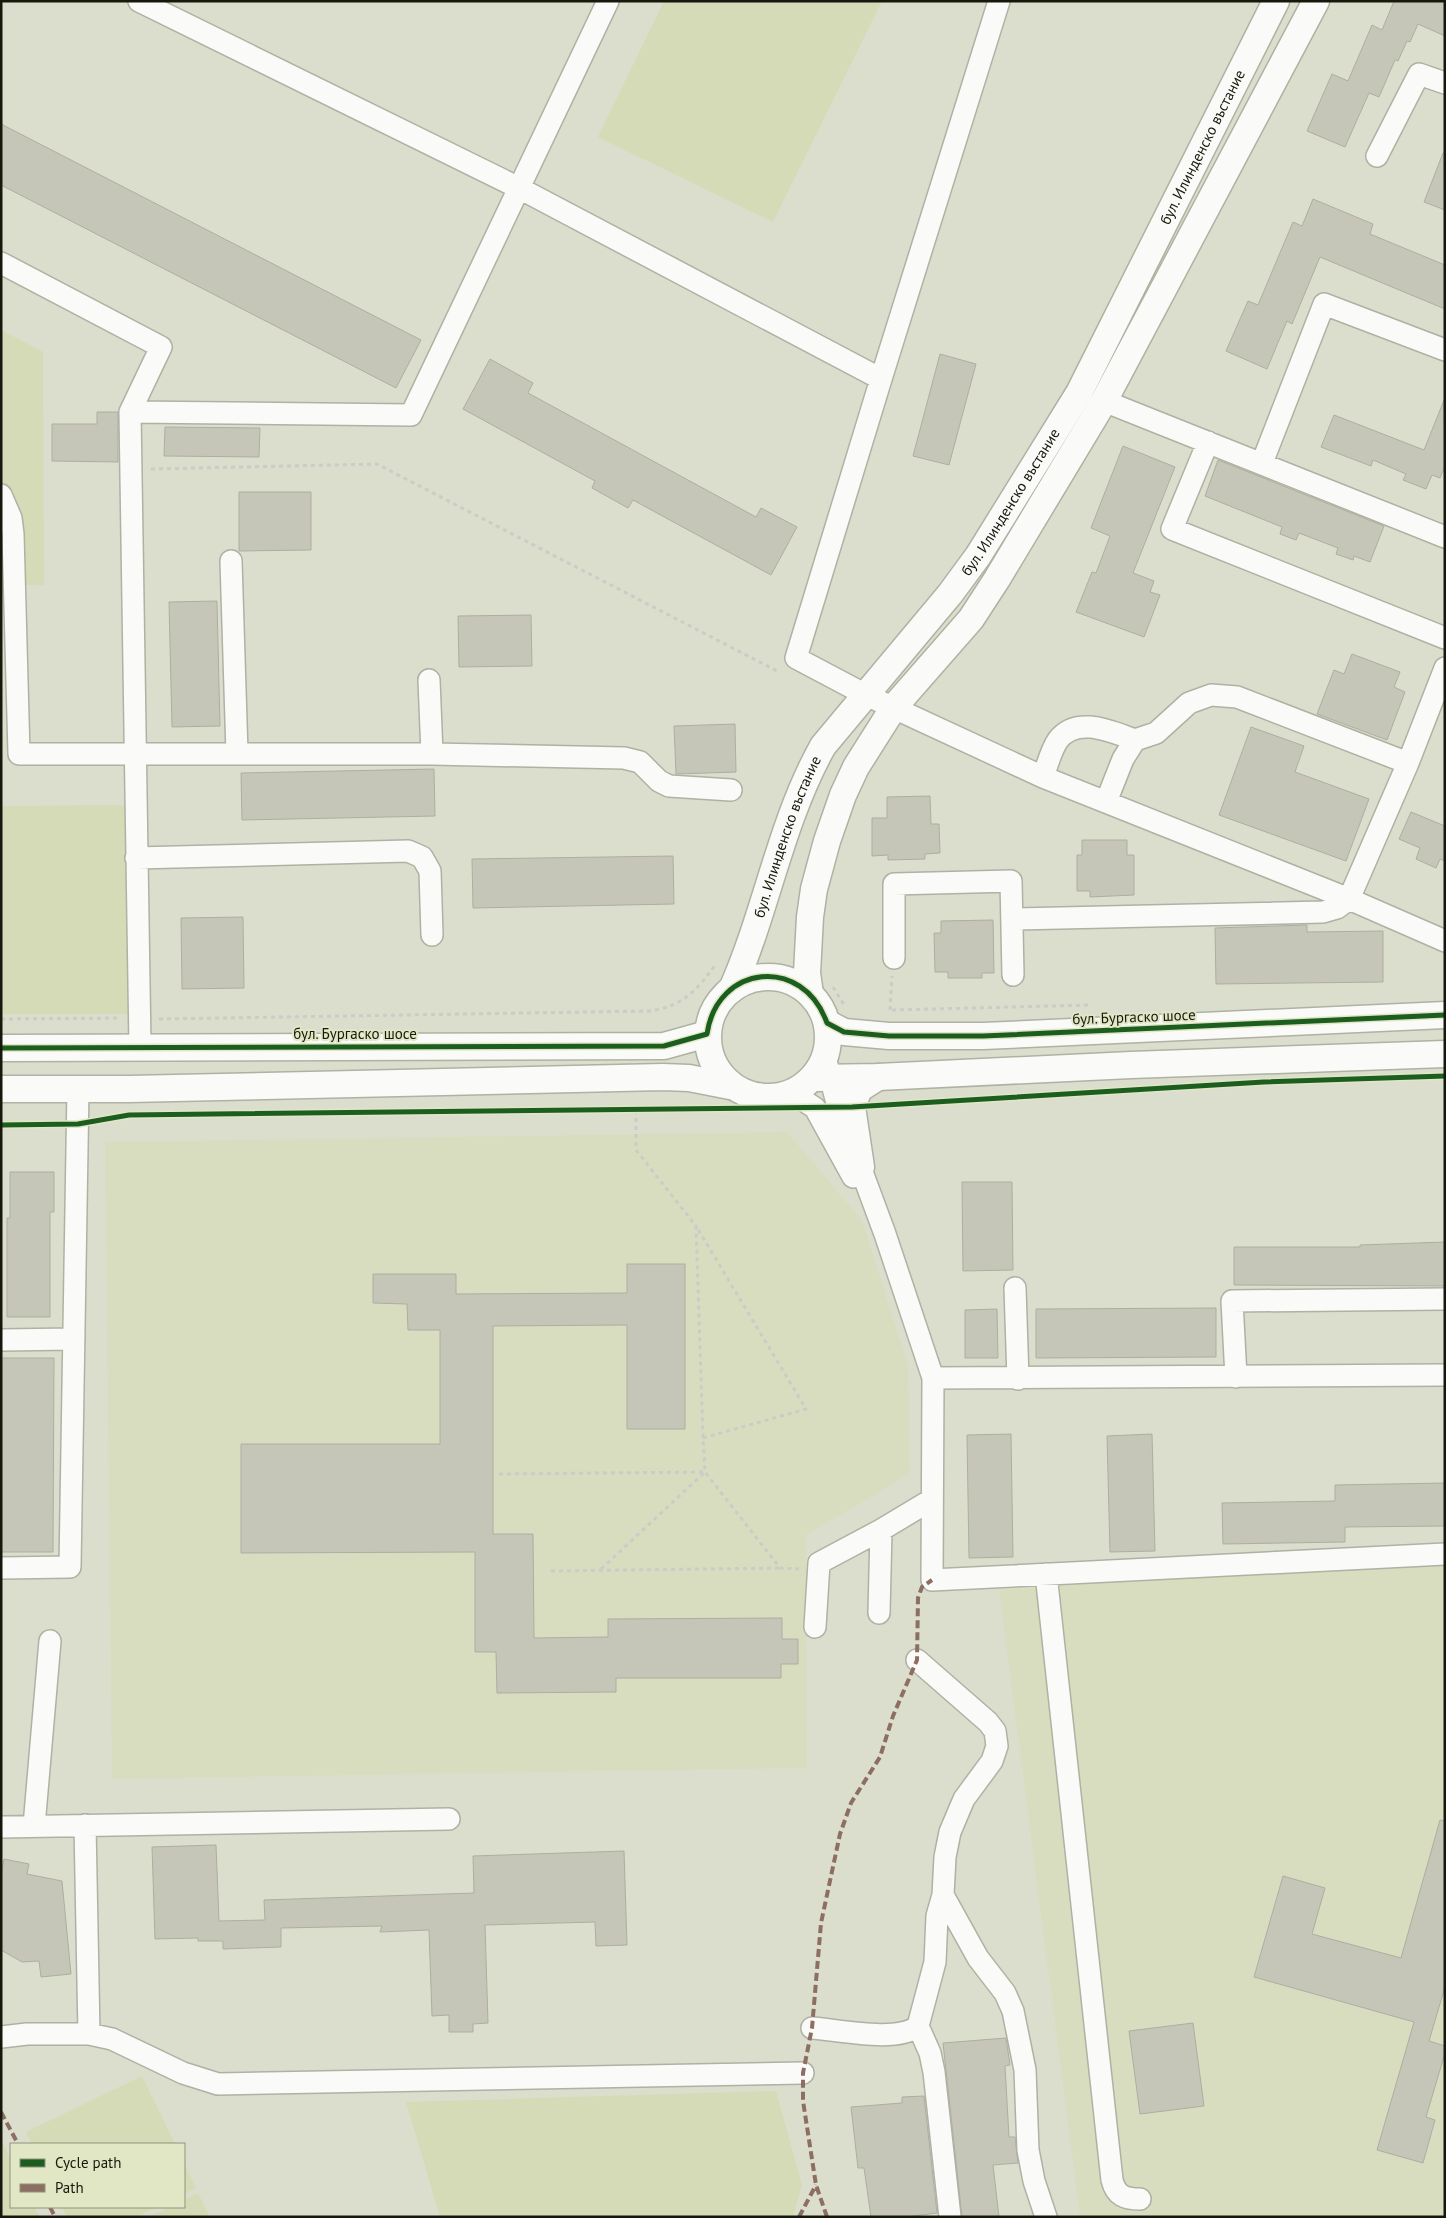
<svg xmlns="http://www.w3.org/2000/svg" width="1446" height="2218" viewBox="0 0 1446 2218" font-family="'PT Sans',sans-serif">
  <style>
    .built { fill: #d9ddbf }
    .green { fill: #d5dbb6 }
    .building { fill: #c5c6b8; stroke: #acaea0 }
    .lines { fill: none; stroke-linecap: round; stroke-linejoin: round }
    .minor-casing { stroke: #afb1a3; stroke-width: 24 }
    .major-casing { stroke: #afb1a3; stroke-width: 29 }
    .path { stroke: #ccccc7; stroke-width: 3; stroke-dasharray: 4 4; stroke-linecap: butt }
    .minor { stroke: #fafaf8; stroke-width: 21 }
    .major { stroke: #fafaf8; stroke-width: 26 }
    .quiet { stroke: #8d6e63; stroke-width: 4; stroke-dasharray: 8 4; stroke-linecap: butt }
    .cycleway-casing { stroke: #e1e6c5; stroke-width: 8 }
    .cycleway { stroke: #1b5e20; stroke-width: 5 }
    .labels { text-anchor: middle; stroke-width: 4; stroke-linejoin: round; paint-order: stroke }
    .street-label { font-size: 15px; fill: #17180c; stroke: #e1e6c5 }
  </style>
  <rect width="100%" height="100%" fill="#dcdecd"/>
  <path class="built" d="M787,1132L862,1220L908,1365L910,1474L806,1535L807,1768L112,1779L105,1142Z
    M1445,1560V2217H1080L999,1590Z"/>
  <path class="green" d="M664,1H882L773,222L598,137Z
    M1,330L43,352L44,585H1Z
    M129,805L133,1014H1V806Z
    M142,2076L175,2144H32L26,2132Z
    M776,2091L802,2185L793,2217H440L406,2102Z
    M1,2139L11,2159V2207H35L39,2217H1Z
    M184,2163L196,2188L184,2194Z
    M198,2193L210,2217H149L170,2207H184V2200Z
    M62,2207H157L136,2217H67Z"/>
  <path class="building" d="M1394,1H1445V36L1418,24L1410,42L1407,41L1398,61L1395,60L1379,97L1369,93L1345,147L1307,131L1332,74L1348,81L1372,25L1382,30Z
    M1,124L421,340L396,388L1,185Z
    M1443,153H1445V210L1424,202Z
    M1313,199L1373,224L1370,234L1445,265V309L1320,257L1292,324L1287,321L1267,369L1226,351L1248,301L1258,305L1293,222L1302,226Z
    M940,354L976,364L949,465L913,456Z
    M490,359L533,383L528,393L756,517L761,508L797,527L771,575L633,500L628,508L592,488L595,481L463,409Z
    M1444,400L1445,466L1440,478L1432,475L1426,489L1403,480L1406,474L1373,460L1371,466L1321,447L1334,415L1424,450Z
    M97,412H118V462L52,461V424H97Z
    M165,427L260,428L259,457L164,456Z
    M1123,446L1175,467L1133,573L1154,581L1150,592L1160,595L1144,637L1076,612L1092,572L1096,573L1110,536L1091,528Z
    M1218,460L1384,526L1370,562L1354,556L1353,560L1336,554L1338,548L1299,533L1296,540L1280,534L1282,527L1205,496Z
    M239,492H311V550L239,551Z
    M217,601L220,726L172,727L169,602Z
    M531,615L532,666L459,667L458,616Z
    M1352,654L1400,672L1394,687L1405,692L1387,740L1317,714L1334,670L1344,674Z
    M735,724L736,772L676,774L674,726Z
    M1251,727L1304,746L1295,772L1369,799L1346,861L1219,815Z
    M434,769L435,816L242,820L241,773Z
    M930,796L931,824H939L940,853L925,854V859L888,860V855L872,856V818H887V797Z
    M1411,812L1445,826V861L1440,859L1436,868L1416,859L1420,848L1399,839Z
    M1082,840H1127V855H1134V895L1090,897V891H1077V855H1082Z
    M673,856L674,904L473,908L472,859Z
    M243,917L244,988L182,989L181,918Z
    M993,920L994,973H982V978H948V972H935L934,933H941V921Z
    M1307,925V932L1383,931V982L1216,984L1215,928Z
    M10,1172H54V1212H50V1317H7V1218H10Z
    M962,1182H1012L1013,1270L963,1271Z
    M1445,1242V1286L1234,1285V1247H1360V1245Z
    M627,1264H685V1429H627V1325L493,1326V1534H533L534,1638L608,1637V1619L782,1618V1639H798V1664H781V1678H616V1692L497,1693L496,1652H475V1552L241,1553V1444H440V1330H408L407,1304L373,1303V1274H456V1294L627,1293Z
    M1216,1308V1357L1036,1358V1309Z
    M997,1309L998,1358H965V1310Z
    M1,1358H54L53,1552H1Z
    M1011,1434L1013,1557L969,1558L967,1435Z
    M1152,1434L1155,1551L1110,1552L1107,1436Z
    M1445,1483V1526L1345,1527V1542L1223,1544L1222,1503L1335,1501V1485Z
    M1440,1820L1445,1821V1987L1429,2041L1445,2046V2053L1426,2117L1435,2120L1423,2163L1377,2150L1414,2022L1254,1977L1283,1876L1325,1888L1312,1934L1401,1958Z
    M216,1845L219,1921L265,1920L264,1900L474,1893L473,1856L624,1851L627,1945L596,1946L595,1922L485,1925L488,2023L473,2024V2032H449V2015L432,2016L429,1930L380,1932L382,1926L281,1928V1947L223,1949V1941H198V1938L155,1939L152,1847Z
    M4,1859L29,1864L27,1874L62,1881L71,1974L41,1977L39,1961L22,1962L1,1950V1875Z
    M1193,2023L1204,2106L1140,2114L1129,2031Z
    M1006,2038L1010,2065L1005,2066L1009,2137H1015L1018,2163L993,2165L999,2217H962L943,2043Z
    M924,2096L937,2213L906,2217H871L864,2168H858L851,2107L902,2103V2097Z"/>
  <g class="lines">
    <defs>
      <path id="minor" d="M139,1L519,188L881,379
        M999,1L881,379L796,658L866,695L1043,777L1349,899L1445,941
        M1377,156L1419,74L1445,83
        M1,263L161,347L130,412
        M1104,401L1445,537
        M1208,442L1172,529L1445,638
        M1262,463L1324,304L1445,350
        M1,495L11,518L13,534L19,754H432L624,758L640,762L659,781L669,786L731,790
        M231,561L237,753
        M429,680L432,754
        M1043,777C1047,766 1051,750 1058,740C1077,715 1112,732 1135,740
        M1106,802L1123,759L1135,740L1156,733L1189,703L1211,695L1237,697L1408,763
        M136,858L408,851L422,857L430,871L432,935
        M1012,919L1323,912L1337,908L1349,899L1408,763L1445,668
        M894,958V884L1011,881L1013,975
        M140,1047L130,412L411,415L608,1
        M825,1057L838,1107L885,1234L933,1378L932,1580L1445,1554
        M792,1093L815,1108L853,1177
        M1015,1288L1018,1379
        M1,1340L74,1339
        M1236,1377L1232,1301L1445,1299
        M933,1378L1445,1375
        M1,1568L70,1567L78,1089
        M1046,1574L1112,2180C1116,2196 1125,2199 1140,2199
        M879,1613L881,1530
        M815,1627L819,1563L881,1530L931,1500
        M85,1825L89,2034
        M34,1826L50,1641
        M1,1827L449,1819
        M943,1895L978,1958L1005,1993L1013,2011L1025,2070L1028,2150L1034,2181L1046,2217
        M918,2026L930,2053L934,2072L950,2217
        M812,2028C839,2030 898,2043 918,2026L935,1962L937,1916L943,1895L945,1857L950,1832L964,1799L992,1761L997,1746L995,1731L988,1722L917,1660
        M1,2037L27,2034H89L112,2039L183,2073L218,2084L803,2073"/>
      <g id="major">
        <circle cx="768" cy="1037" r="60"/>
        <path id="s1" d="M732,989C767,910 780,823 823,746L950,594L978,556L1079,393L1276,1"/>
        <path d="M810,994L807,973L810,917L814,889L827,841L843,795L856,767L894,707L971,619L997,579L1104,401L1316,1"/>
        <path d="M827,1023L844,1032L889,1036H983L1445,1015"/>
        <path d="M1,1048L664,1046L707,1034"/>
        <path d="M814,1078L878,1077L1131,1065L1445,1054"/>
        <path d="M1,1089H129L663,1077L689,1078L730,1086"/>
        <path d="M861,1167L852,1107L859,1089L878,1077"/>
      </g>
    </defs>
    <use href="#minor" class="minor-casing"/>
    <use href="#major" class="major-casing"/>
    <path class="path" d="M151,469L377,464L779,672
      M833,987L844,1005
      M890,1010L892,976
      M892,1010L1091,1005
      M1,1019L120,1018
      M159,1019L648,1011C680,1008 697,991 715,965
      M636,1110V1150L696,1226
      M703,1438L806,1409L696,1226L703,1438L705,1472L780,1568L799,1569
      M499,1474L705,1472L599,1571
      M551,1571L780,1568"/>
    <use href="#minor" class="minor"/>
    <use href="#major" class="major"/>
    <path class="quiet" d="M1,2112L18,2144
      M50,2207L55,2217
      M799,2217L816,2185
      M827,2217L816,2185L803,2101V2073L812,2028L821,1923L840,1834L851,1803L880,1757L893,1716L917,1660L918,1598L922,1587L932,1580"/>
    <defs>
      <path id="cycleway" d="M1,1048L664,1046L707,1034C717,964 803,955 827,1023L844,1032L889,1036H983L1445,1015
        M1,1125L78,1124L129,1115L852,1107L1264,1082L1445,1076"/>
    </defs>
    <use href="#cycleway" class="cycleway-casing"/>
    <use href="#cycleway" class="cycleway"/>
  </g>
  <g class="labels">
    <g class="street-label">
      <text dy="5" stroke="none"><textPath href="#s1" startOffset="972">бул. Илинденско въстание</textPath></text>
      <text dy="5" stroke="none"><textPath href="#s1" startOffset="568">бул. Илинденско въстание</textPath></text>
      <text dy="5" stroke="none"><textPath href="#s1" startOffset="162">бул. Илинденско въстание</textPath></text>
      <text transform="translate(1134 1017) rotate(-2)" y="5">бул. Бургаско шосе</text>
      <text x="355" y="1039">бул. Бургаско шосе</text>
    </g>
  </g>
  <rect width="1446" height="2218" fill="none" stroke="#17180c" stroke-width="5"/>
  <rect x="10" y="2143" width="175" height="65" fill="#e1e6c5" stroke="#90947b"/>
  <rect x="20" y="2159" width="25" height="8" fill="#1b5e20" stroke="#90947b"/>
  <text x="55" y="2168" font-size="15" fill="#17180c">Cycle path</text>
  <rect x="20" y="2184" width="25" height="8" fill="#8d6e63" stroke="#90947b"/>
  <text x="55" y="2193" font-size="15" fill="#17180c">Path</text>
</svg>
